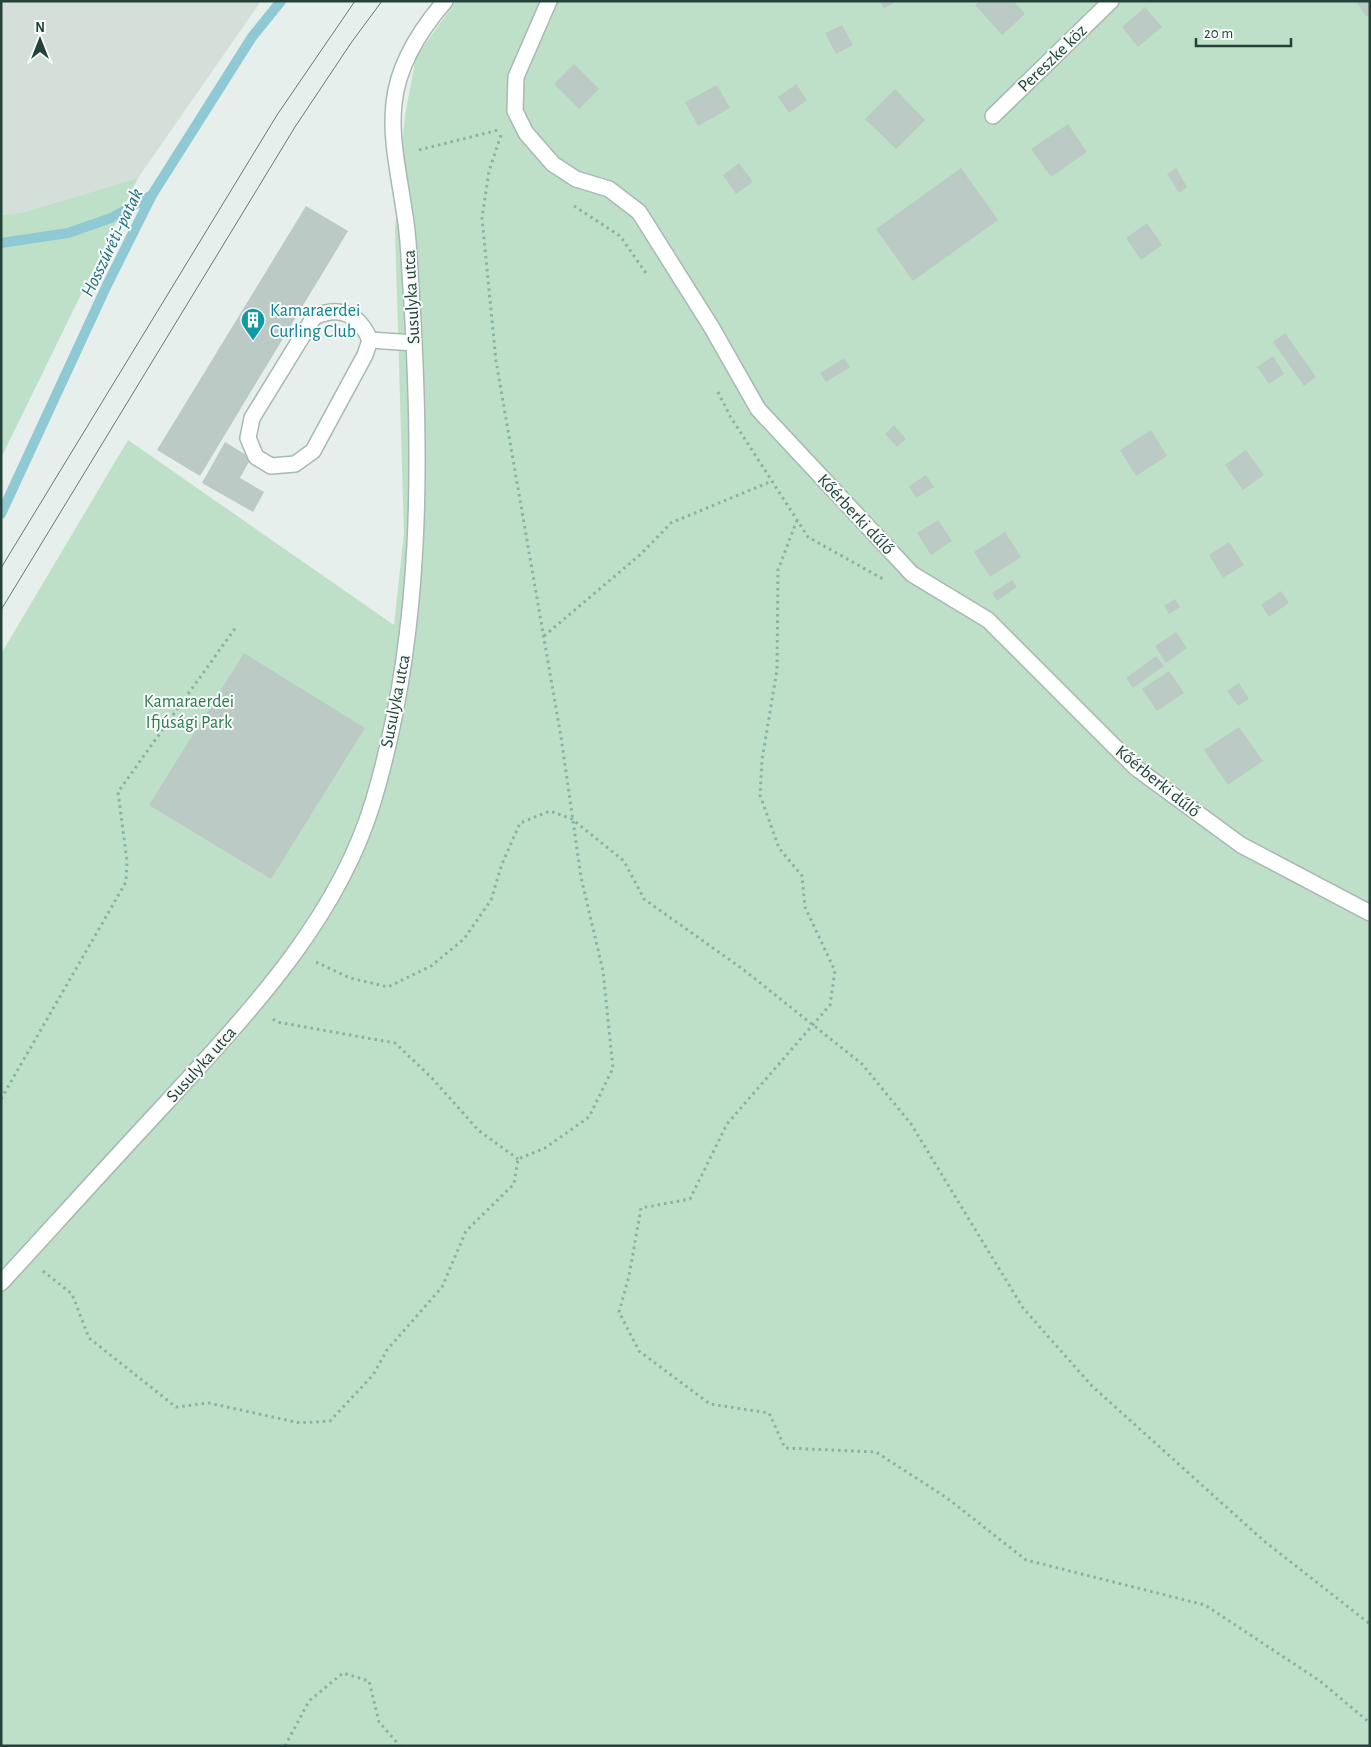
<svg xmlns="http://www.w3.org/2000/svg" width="1371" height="1747" viewBox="0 0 1371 1747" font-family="'Alegreya Sans',sans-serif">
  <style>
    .built { fill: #d4dfda }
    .green { fill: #bfe0c8 }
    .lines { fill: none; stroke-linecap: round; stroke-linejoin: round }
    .stream { stroke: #8ec9d4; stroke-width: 10 }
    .building { fill: #bbcac4 }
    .minor-casing { stroke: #a8b8b2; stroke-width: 18 }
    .path { stroke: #86b3a5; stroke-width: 3; stroke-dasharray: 2.5 4; stroke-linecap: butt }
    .minor { stroke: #fff; stroke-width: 15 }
    .tram { stroke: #5f7d75; stroke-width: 1 }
    .labels { text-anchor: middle; stroke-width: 4; stroke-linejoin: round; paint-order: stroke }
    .street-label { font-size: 18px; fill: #24423a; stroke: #f7fbf9 }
    .culture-label { font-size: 18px; fill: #0d838f; stroke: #f7fbf9; text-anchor: start }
    .park-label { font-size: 18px; fill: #2d7a4b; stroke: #f7fbf9 }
    .water-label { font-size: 19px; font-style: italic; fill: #1c6f80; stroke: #f7fbf9 }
  </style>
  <rect width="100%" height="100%" fill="#e6efeb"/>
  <path class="built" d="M1,1H261L138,178L21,213L1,215Z"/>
  <path class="green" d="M456,1H1370V1746H1V654L128,440L394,625L404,533L395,230L405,115L416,57Z
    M138,178L1,458V215L21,213Z"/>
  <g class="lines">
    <path class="stream" d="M1,243L68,233L111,218L152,195
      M1,514L107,285L152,195L252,37L281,1"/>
  </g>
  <path class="building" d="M880,1H897L884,9Z
    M979,1H1014L1025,14L1002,35L975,5Z
    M1356,1H1370V14L1366,17Z
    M1145,7L1162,27L1138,47L1122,27Z
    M842,25L853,45L836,54L825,33Z
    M574,64L599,89L579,109L554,84Z
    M796,84L807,100L789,113L778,97Z
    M717,85L730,108L698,126L685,102Z
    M895,89L925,120L896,149L865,119Z
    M1068,124L1087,152L1051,177L1031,149Z
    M739,163L753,182L736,194L723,175Z
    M961,168L998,220L913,281L876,229Z
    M1176,168L1187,187L1179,193L1167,174Z
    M306,206L348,231L200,476L157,450Z
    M1147,223L1162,245L1141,260L1126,238Z
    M1285,333L1316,377L1304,386L1273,342Z
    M1273,356L1284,374L1269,384L1257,367Z
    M844,358L850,367L826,382L820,373Z
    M894,425L906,439L897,447L885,434Z
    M1151,430L1167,456L1136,476L1120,450Z
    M225,442L251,458L240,478L264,492L253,512L202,483Z
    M1246,450L1264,475L1243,490L1225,465Z
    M926,475L934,487L916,498L909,486Z
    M938,520L952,541L931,555L917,533Z
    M1005,532L1021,557L990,577L974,552Z
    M1229,542L1244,565L1223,578L1209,555Z
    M1012,580L1017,587L997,601L992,593Z
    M1281,591L1289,603L1269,617L1261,605Z
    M1175,599L1180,607L1169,614L1164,606Z
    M1176,632L1187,648L1166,663L1155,646Z
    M244,653L365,728L271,879L149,805Z
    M1156,656L1164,666L1133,688L1126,678Z
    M1169,671L1184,693L1157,711L1142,689Z
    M1239,683L1249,699L1238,706L1227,691Z
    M1239,727L1263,761L1228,785L1204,750Z"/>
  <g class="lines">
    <defs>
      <path id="minor" d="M549,1L516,77L515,111L526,133L553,164L576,179L609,189L639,212L712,328L758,409L912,574L988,620L1136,768L1241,845L1370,913
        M993,116L1111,1
        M370,340L365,355L313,451L295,464L271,466L256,457L248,438L252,418L314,317C340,305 359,314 370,340L414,343
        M1,1283C56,1223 111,1162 167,1102C248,1013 337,921 373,802C423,636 422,460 411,288C409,262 409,236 404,210C399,174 390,139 394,103C398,64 420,30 445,1"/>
    </defs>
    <use href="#minor" class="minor-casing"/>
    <path class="path" d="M419,150L498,130
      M574,206L620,236L648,276
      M718,392L730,416L808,537L883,579
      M797,520L778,570L777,670L762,760L760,795L779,848L802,876L805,907L835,971L830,1005L727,1124L690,1199L641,1208L629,1276L619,1312L639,1351L710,1404L769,1413L785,1448L876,1452L947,1498L1026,1560L1205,1605L1320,1681L1370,1723
      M544,636L641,554L671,523L772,481
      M316,962L350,978L388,987L431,966L464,939L491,900L502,864L520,823L550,811L572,819L624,861L644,899L744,970L862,1064L911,1124L1023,1308L1092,1386L1264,1541L1370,1624
      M273,1019L277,1022L395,1043L432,1078L478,1130L518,1159
      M1,1099L126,882L127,861L118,792L236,627
      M43,1271L72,1294L89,1338L176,1407L209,1403L300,1423L330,1421L373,1375L387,1350L442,1287L466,1231L514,1184L518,1159L545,1148L589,1117L613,1068L603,971L581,877L561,737L496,361L482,218L489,171L501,135
      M285,1746L309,1701L343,1673L369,1681L379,1722L400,1746"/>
    <use href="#minor" class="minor"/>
    <path class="tram" d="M1,568L277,115L355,1
      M1,610L295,127L351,43L382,1"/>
  </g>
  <defs>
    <symbol id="building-pin" viewBox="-11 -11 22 30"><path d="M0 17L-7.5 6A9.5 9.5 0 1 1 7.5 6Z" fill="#0f9aa8" stroke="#f7fbf9"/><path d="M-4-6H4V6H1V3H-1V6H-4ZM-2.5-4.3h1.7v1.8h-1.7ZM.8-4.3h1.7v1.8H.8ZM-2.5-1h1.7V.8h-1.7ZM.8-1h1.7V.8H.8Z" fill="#fff"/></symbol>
  </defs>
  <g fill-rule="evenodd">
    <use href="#building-pin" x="239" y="306" width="28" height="38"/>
  </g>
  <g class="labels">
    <g class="street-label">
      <text transform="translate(1052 58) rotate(-44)" y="6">Pereszke köz</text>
      <text transform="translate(411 297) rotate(-93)" y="6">Susulyka utca</text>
      <text transform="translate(856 514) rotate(47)" y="6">Kőérberki dűlő</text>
      <text transform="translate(395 701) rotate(-79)" y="6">Susulyka utca</text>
      <text transform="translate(1158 781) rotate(39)" y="6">Kőérberki dűlő</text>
      <text transform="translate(201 1064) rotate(-48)" y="6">Susulyka utca</text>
    </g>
    <g class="culture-label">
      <text x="270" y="316">Kamaraerdei<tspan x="270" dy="21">Curling Club</tspan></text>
    </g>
    <g class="park-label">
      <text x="189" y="707">Kamaraerdei<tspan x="189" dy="21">Ifjúsági Park</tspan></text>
    </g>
    <g class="water-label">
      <text transform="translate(111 242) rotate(-64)" y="7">Hosszúréti-patak</text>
    </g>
  </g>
  <rect width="1371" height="1747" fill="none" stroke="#24423a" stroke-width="5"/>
  <g transform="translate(40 40)" stroke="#f7fbf9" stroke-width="4" paint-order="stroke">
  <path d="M0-4L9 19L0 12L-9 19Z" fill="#24423a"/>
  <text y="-8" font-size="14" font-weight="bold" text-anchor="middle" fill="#24423a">N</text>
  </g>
  <path d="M1196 38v8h95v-8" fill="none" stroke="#24423a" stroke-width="2.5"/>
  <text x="1204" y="38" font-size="15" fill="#24423a" stroke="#f7fbf9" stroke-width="4" paint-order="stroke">20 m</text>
</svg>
